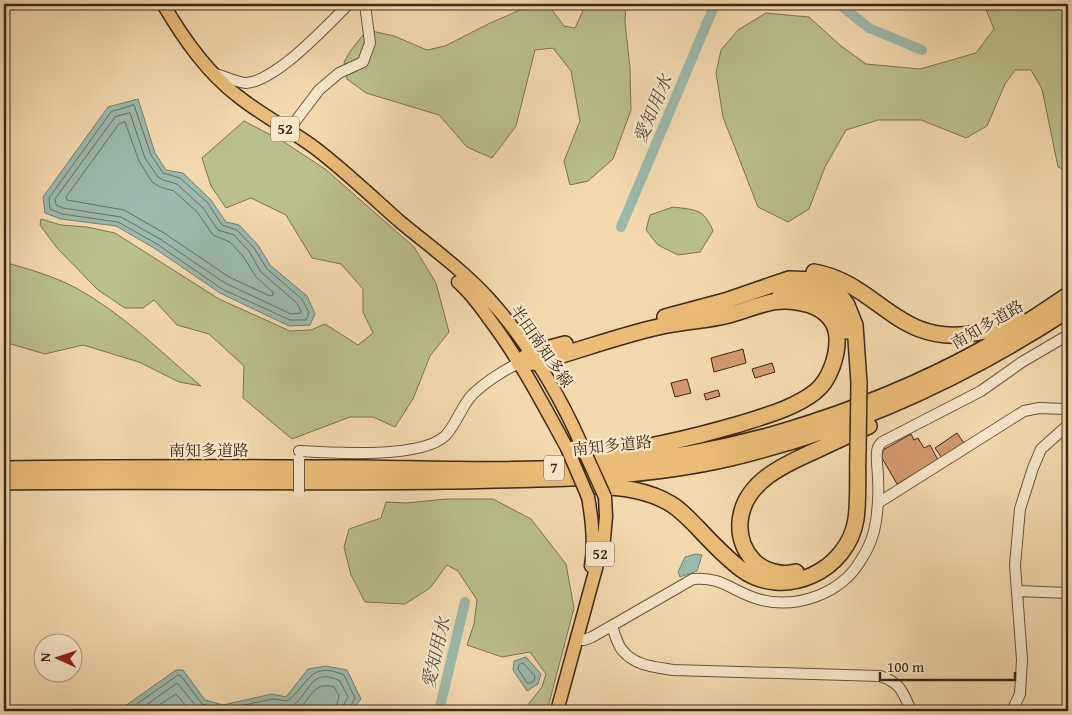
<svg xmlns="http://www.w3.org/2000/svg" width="1072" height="715" viewBox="0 0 1072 715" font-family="'Gentium Book Plus','Noto Serif JP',serif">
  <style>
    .green { fill: #babf8b; stroke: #7c7450 }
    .water { fill: #9bb9ad; stroke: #767f71 }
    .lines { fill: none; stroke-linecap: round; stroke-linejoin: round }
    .shore { stroke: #6c7062; stroke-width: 1 }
    .canal { stroke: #9bb9ad; stroke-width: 10 }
    .building { fill: #d4986e; stroke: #3e2816 }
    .minor-casing { stroke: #6b543c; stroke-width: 12 }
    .major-casing { stroke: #3e2816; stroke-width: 15 }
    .highway-casing { stroke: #3e2816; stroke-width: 18 }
    .minor { stroke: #f7e6ca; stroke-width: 10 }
    .major { stroke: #eabc77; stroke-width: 12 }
    .highway { stroke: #eabc77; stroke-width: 15 }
    .minor-bridge-casing { stroke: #6b543c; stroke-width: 12; stroke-linecap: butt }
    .major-bridge-casing { stroke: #3e2816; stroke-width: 15; stroke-linecap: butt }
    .highway-bridge-casing { stroke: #3e2816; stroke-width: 18; stroke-linecap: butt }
    .minor-bridge { stroke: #f7e6ca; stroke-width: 10 }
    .major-bridge { stroke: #eabc77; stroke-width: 12 }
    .highway-bridge { stroke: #eabc77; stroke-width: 15 }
    .labels { text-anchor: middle; stroke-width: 4.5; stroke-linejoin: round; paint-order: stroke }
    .shield { fill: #f7e6ca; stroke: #76614c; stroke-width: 1 }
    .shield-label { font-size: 15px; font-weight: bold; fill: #3e2816 }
    .street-label { font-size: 16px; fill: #3e2816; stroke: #f7e6ca }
    .water-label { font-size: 18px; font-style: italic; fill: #554c3c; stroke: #f7e6ca }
  </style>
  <rect width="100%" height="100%" fill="#f3d8ae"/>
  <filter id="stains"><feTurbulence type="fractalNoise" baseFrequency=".004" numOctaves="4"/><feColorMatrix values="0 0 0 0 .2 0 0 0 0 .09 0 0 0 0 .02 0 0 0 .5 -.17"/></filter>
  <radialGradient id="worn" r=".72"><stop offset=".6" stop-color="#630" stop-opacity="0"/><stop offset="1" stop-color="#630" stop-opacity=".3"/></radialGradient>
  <path class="green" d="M586,4H626L625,22L630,68L631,110L613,159L588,181L570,185L564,161L580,121L571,71L553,48L535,50L516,126L492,158L467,147L439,115L366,93L347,79L344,62L351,50L367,30L394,36L427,50L445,46L488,24L520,10L549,6L564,26L575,28Z
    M981,4H1068V171L1058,167L1042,89L1031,70H1015L1005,84L987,126L966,138L921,120H878L846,130L825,167L809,209L788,222L758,207L723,117L716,73L721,50L738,30L766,13L809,17L841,46L866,64L920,69L976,53L994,29L985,7Z
    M244,121L284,142L325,169L414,247L436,283L449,332L430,356L413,399L395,427L373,417H350L292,439L243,398L244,366L209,334L177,325L154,300L143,308H125L98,290L57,248L40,225L41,219L61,225L87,227L115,233L219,299L290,331L311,330L325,324L358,345L373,333L363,312V289L341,264L312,258L286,215L251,198L226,208L211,186L202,158Z
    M673,207C695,210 704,208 713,231L700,252L678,255L658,245L646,230L650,215Z
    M4,262C28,269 54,276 76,288C122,313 161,352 201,386L179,382L139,362L83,345L45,354L4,342Z
    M446,499H493L531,519L566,564L574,608L547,711H523L542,687L546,674L530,652L502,657L467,645L474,624L477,600L458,571L447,565L430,588L405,604L365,602L351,575L344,547L349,529L381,518L386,502L407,503Z"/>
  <path class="water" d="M138,99L155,153L166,170L183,173L211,200L226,222L239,225L258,245L270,265L307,296L315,314L310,325L289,326L220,293L154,248L116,226L61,219L45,213L43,197L108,107Z
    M696,554L702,555L697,571L680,577L678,572L685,557Z
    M526,657L541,674L538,684L527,691L513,670L514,661Z
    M326,666L347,670L361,699L352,711H118L176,670H183L205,700L223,705L272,694L286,697L308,669Z"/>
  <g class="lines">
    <path class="shore" d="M134,105L151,155L163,173L180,178L208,203L222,225L237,230L254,248L267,269L302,299L309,313L306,320H290L222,289L157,244L118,222L62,214L50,209L49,198L111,112Z
      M130,113L145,158L158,177L163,180L177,184L203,208L218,230L234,235L249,251L261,272L297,303L301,311V313L291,314L225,283L160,239L121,217L63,208L56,205L55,199L115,117Z
      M125,122L139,161L152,182L160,187L174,191L197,212L213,235L230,242L243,256L256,277L273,292V295L270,296L229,277L164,233L124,210L67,200L66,197L119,124Z
      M523,663L535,676L534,681L530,683H527L518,669L519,665Z
      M127,711L178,675L181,676L202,704L222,710L272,699L287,701C309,685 309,660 344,675L355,698L348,711
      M138,711L177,683L197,707L203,711
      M150,711L176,694L190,711
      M248,711C256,710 264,707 271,706C278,705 284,710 290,707C309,698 309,665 340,681L348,697L343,706L342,711
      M297,711C311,699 313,681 334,687L339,696L335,711"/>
    <path class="canal" d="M839,4L869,28L922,50
      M621,227L715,4
      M439,711L465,602"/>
  </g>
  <path class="building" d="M743,349L746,363L714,372L711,358Z
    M772,363L775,372L755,378L752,369Z
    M687,379L691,393L675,397L671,383Z
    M718,390L720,396L706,400L704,394Z
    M957,433L964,443L942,458L935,448Z
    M911,434L914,440L918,438L924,448L930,445L938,460L897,484L882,458L883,450Z"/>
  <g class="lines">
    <defs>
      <path id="minor" d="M213,73C221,75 238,83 246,83C277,81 327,25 349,4
        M288,131L319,90L339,73L363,62L370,43L365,4
        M299,451C331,453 421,459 445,436C456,425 461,407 472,395C484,383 504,370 519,363
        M878,503L1024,411L1039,408L1065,409L1068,412
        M1017,591L1068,593
        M612,626C615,634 617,645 623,651C635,666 656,667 673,670L880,676C901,683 903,692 911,711
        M576,639L584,640L592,637L693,579C722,576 733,592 758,599C796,610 841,594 861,560C869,548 874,535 876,521C878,507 879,493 878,479C878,470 876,460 877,452C877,448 879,445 882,442L981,391L1022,362L1068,335
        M1012,711L1020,694L1022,660L1015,565L1020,509L1033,468L1041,449L1068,425"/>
      <path id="major" d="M163,4C183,38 207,73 239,97C263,116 291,130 315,148C344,170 371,196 398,220C429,246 463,270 490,300C530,345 558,391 582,446
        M458,282C471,293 480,306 490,320C520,360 543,404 567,448
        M588,497C592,519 595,543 591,566
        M557,711L604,539L606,516L605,497"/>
      <path id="highway" d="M814,272C878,283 898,348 975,333C990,331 1006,326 1018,318
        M780,296C797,289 817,292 832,304C840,310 843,322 847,331
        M665,317L725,301L789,279L817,280L826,284L839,294L847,305L855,325L859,383
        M519,363L538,362C578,351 618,336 658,327C681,321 706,321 729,315C756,308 773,296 802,303C820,306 836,318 837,337C838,355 830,380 815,392C794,408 768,415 743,423C692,438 640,450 587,456
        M519,363L531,353L565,344
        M4,469C122,467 240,468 358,468C444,469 531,473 617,464C673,458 731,447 785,431C851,411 919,384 979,351C1010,334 1039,315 1068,295
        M4,482C151,480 298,483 446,481C541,479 637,480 731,458C852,429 964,378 1068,310
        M594,486C621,487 648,490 671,504C681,510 689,519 697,527C711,542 725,557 741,569C784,601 848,571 856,519C859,497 857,473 858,451
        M796,572C782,576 763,571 753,560C743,549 739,536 740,522C743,482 785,464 817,450C834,442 851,434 869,426"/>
    </defs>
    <use href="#minor" class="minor-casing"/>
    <use href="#major" class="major-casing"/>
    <use href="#highway" class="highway-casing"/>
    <use href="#minor" class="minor"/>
    <use href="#major" class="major"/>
    <use href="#highway" class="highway"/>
    <defs>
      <path id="minor-bridge" d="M299,492V459"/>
      <path id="major-bridge" d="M582,446L605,497
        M567,448L588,497"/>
      <path id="highway-bridge" d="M858,451L859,383"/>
    </defs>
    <use href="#minor-bridge" class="minor-bridge-casing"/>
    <use href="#major-bridge" class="major-bridge-casing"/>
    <use href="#highway-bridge" class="highway-bridge-casing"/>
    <use href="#minor-bridge" class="minor-bridge"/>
    <use href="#major-bridge" class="major-bridge"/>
    <use href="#highway-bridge" class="highway-bridge"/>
  </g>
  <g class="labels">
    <g class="shield">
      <rect x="271" y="116.5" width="28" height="25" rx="4"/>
      <rect x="544" y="455.5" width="20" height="25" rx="4"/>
      <rect x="586" y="541.5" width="28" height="25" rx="4"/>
    </g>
    <g class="shield-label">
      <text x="285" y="134">52</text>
      <text x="554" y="473">7</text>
      <text x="600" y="559">52</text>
    </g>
    <g class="street-label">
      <text transform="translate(987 324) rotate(-30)" y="6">南知多道路</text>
      <text transform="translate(542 346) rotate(55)" y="6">半田南知多線</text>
      <text transform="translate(612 445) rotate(-6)" y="6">南知多道路</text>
      <text x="209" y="456">南知多道路</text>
    </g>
    <g class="water-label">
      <text transform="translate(653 109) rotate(-67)" y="6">愛知用水</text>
      <text transform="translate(436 653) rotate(-77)" y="6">愛知用水</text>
    </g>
  </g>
  <rect width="1072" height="715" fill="none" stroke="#f3d8ae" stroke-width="20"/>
  <rect x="5" y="5" width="1062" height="705" fill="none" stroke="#3e2816" stroke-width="2.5"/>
  <rect x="10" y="10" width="1052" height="695" fill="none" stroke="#3e2816"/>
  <g transform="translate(58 658) rotate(273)"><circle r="24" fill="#f7e6ca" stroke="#ad9a82"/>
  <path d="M0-4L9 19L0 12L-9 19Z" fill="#8f2418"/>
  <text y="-8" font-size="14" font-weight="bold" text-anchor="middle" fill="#3e2816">N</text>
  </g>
  <path d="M880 672v8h135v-8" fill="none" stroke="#3e2816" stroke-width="2.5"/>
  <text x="887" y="672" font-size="15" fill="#3e2816" stroke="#f7e6ca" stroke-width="4" paint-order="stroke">100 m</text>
  <rect width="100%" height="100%" filter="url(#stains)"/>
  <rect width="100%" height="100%" fill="url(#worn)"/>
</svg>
